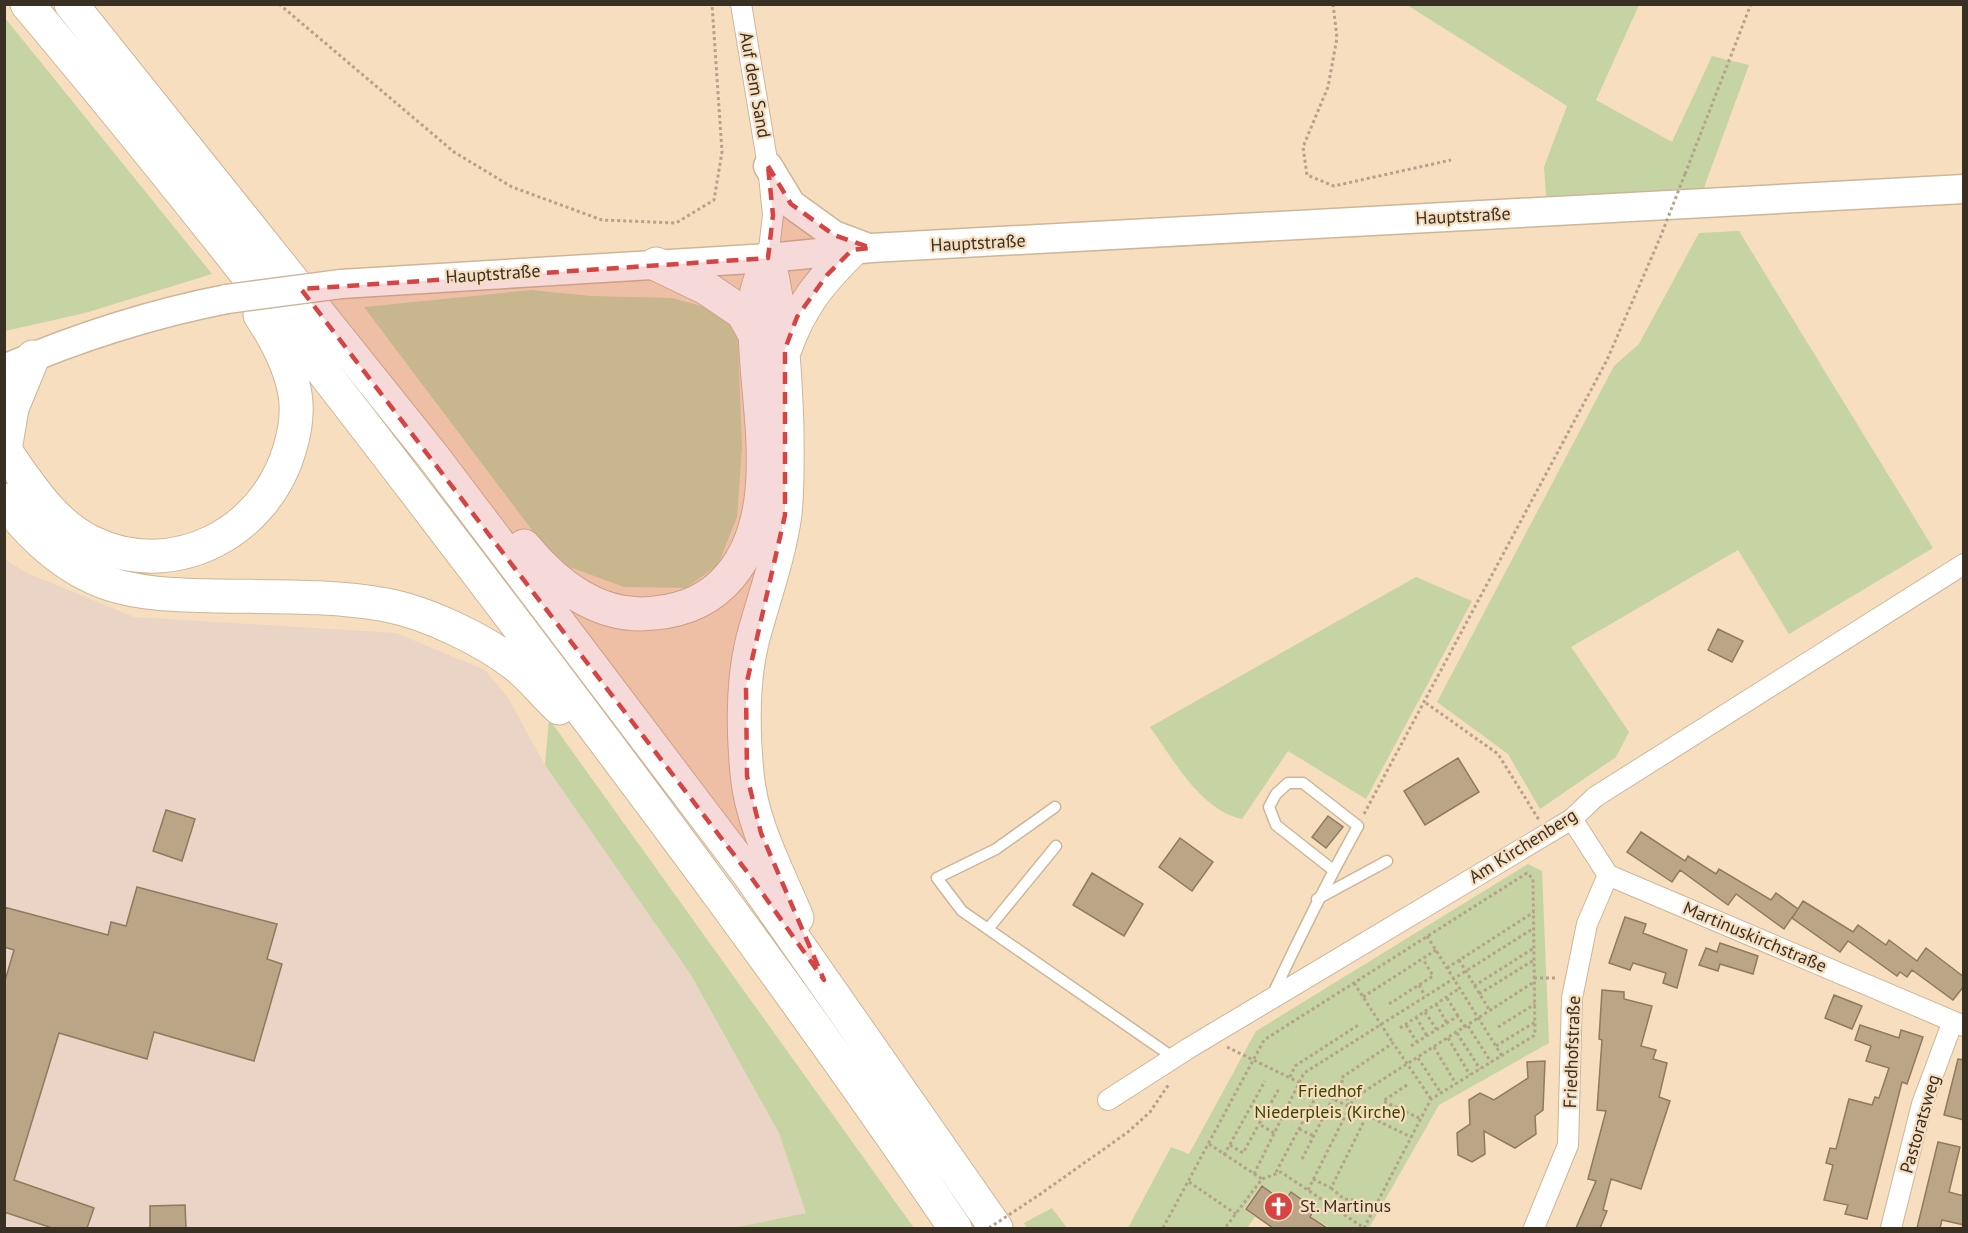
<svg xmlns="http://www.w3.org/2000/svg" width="1968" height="1233" viewBox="0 0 1968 1233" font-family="'PT Sans',sans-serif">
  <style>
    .industrial { fill: #e9d4c6 }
    .green { fill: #c6d3a2 }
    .building { fill: #bba587; stroke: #8f7a5e; stroke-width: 1.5 }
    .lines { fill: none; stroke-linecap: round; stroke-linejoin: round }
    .lane-casing { stroke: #cdb698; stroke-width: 13 }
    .street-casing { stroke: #cdb698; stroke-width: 22 }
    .secondary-casing { stroke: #cdb698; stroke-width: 31 }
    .highway-casing { stroke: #cdb698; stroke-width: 35 }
    .path { stroke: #b5a28a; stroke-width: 3; stroke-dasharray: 3 3; stroke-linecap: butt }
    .lane { stroke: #fff; stroke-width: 10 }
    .street { stroke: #fff; stroke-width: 20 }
    .secondary { stroke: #fff; stroke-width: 28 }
    .highway { stroke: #fff; stroke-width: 33 }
    .secondary-bridge-casing { stroke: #cdb698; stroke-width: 31; stroke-linecap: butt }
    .path-bridge { stroke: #b5a28a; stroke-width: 3; stroke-dasharray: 3 3; stroke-linecap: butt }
    .secondary-bridge { stroke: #fff; stroke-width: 28 }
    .marked { fill: #d44543; fill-opacity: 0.2; stroke: #d44543; stroke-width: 4.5; stroke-dasharray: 12 8; stroke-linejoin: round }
    .labels { text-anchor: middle; stroke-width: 4.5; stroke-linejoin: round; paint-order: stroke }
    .street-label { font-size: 18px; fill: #393024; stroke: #f6debf }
    .park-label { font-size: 18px; fill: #3a4500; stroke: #f6debf }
    .poi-label { font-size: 18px; fill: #393024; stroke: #f6debf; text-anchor: start }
  </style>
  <rect width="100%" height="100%" fill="#f6debf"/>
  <path class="industrial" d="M4,559L27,573L134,617L396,633L485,670L508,698L545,765L691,975L779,1133L807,1213L733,1228H5Z"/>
  <path class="green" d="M1407,5H1639L1596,100L1672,142L1712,56L1749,65L1699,201L1547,209L1544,167L1567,106Z
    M4,18H5L212,274L85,313L5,331Z
    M1739,231L1933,548L1789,634L1738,550L1571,647L1629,732L1616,757L1540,809L1508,754L1437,702L1614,366L1639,344L1699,233Z
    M531,290L591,296L672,298L705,307L729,320L738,341L742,448L737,517L718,565L686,588L624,587L556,562L364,307Z
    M1416,577L1472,601L1366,799L1288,751L1242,819C1200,810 1174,760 1150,727Z
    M549,719L914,1228H733L806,1213L779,1133L691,975L545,765Z
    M1528,864L1542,871L1549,1043L1439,1105L1369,1228H1330L1312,1217L1317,1209L1291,1191L1284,1199L1261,1185L1244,1209L1255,1217L1247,1228H1128L1171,1147L1189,1154L1256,1031Z
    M1052,1208L1067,1228H1027L1024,1223Z"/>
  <path class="building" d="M1718,629L1743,641L1732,662L1708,650Z
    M1458,758L1479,792L1425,825L1404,791Z
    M166,810L195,819L182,861L153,851Z
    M1328,816L1343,827L1326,848L1312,837Z
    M1641,832L1685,861L1688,856L1716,874L1719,869L1771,900L1776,893L1798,909L1784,929L1736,894L1728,905L1680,870L1672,882L1627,852Z
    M1180,838L1213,862L1192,891L1159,867Z
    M1092,873L1143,904L1124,936L1073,905Z
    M137,887L277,924L267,959L282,964L254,1061L154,1032L147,1059L59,1033L14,1180L94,1208L87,1228H52L4,1212V984L14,950L4,947V907L108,935L111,922L126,926Z
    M1803,901L1853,932L1858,925L1886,945L1889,940L1917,961L1926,948L1964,977V986L1953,1000L1912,970L1907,977L1900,972L1897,976L1848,941L1840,952L1792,918Z
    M1625,917L1646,924L1643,933L1687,950L1677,988L1663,983L1666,973L1633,963L1630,970L1609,963Z
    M1720,943L1758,956L1753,974L1720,964L1718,971L1699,965L1706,948L1717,952Z
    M1602,990L1624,992V999L1652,1006L1641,1046L1656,1050L1653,1059L1667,1063L1659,1097L1670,1101L1641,1189L1611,1179L1603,1210L1607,1211L1600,1228H1576L1596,1181L1588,1179L1606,1111L1597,1110L1602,1040L1599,1039Z
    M1834,995L1862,1006L1852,1029L1825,1018Z
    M1860,1025L1899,1038L1901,1030L1923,1037L1907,1084L1902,1082L1867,1219L1845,1214L1848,1205L1824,1200L1833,1165L1826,1163L1830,1148L1836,1149L1849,1099L1872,1105L1875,1097L1879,1098L1889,1068L1866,1061L1871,1046L1855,1040Z
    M1958,1059L1964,1060V1120L1944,1115Z
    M1545,1061L1543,1110L1535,1116L1536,1134L1515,1148L1484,1131L1485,1154L1472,1162L1458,1155L1457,1133L1470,1124L1469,1100L1480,1093L1494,1100L1528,1078L1527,1062Z
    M1938,1142L1960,1147L1949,1192L1964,1196V1225L1942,1220L1940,1228H1917Z
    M1262,1186L1284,1202L1291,1192L1315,1209L1310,1217L1327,1228H1273L1246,1209Z
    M185,1205L186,1228H150V1206Z"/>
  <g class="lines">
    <defs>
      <path id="lane" d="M1056,846L988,929L1174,1058
        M1317,899L1387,861
        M988,929L962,911L937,878L996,849L1055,807
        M1272,996C1299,938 1327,882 1358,826L1303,783H1288L1276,794L1269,807L1276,825L1333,870"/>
      <path id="street" d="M741,4L768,166L773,215L768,258
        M1572,819L1608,875L1964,1026
        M1108,1100L1189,1048L1572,819L1595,797L1964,564
        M1534,1228L1568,1145L1572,998L1587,924L1608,875
        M1891,1228L1922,1104L1953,1021"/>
      <path id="secondary" d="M768,166L791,204L834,235L866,247
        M341,284L768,258L871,248L1964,189
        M4,369C76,338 150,314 227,299"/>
      <path id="highway" d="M27,4C188,195 341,393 492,592C651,801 808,1011 955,1228
        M71,4L432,455L748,873L996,1228
        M768,258C782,315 785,370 787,428C787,457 788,486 785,514C779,558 763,600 752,642C742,684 743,731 747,773C751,823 778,872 797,918
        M656,264L706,288L743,313L755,335
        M785,349C800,306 820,282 852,250
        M4,449C28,483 52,523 91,542C173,582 266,533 290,448C295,431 298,412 295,394C290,366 276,339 260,315
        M5,450L12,408L33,357
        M4,500C30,536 67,570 110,584C144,595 182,595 218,596C274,597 331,595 386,605C428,613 484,640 517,666C532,678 545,695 559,708
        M524,546C557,586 601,620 655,613C686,610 711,599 730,576C780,517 760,422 756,351C755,333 753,313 756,296C758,284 763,272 767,261"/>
    </defs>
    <use href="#lane" class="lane-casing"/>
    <use href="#street" class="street-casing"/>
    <use href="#secondary" class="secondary-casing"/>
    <use href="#highway" class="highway-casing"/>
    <path class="path" d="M279,4L454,152L512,187L602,220L676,223L714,200L722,152L712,4
      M1333,4L1337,38L1328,87L1303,147L1307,175L1334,186L1451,160
      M1685,174L1751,4
      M1426,703L1498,754L1539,820
      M1364,814L1607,360L1660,238
      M1427,936L1502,1056
      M1459,960L1490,1011
      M1447,968L1534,912
      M1534,978H1557
      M1354,983L1393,1043
      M1419,985L1425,996
      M1474,986L1534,948
      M1479,994L1534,960
      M1363,997L1436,950
      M1447,998L1458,1016
      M1389,1004L1433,976L1423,959
      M1436,1004L1447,1023
      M1425,1012L1437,1030
      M1416,1017L1427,1036
      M1406,1025L1417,1042
      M1468,1026L1491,1062
      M1498,1027L1535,1004
      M1400,1028L1460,988
      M1457,1033L1480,1069
      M1448,1038L1470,1075
      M1411,1046L1458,1016L1465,1027
      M1496,1046L1535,1022
      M1227,1047L1411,1137
      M1434,1047L1456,1084
      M1418,1058L1441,1093
      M1290,1077L1295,1066L1360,1024
      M1407,1085L1383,1101L1421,1119
      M1349,1106L1341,1078L1393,1043L1431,1099
      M1299,1129L1314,1136
      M1274,1133L1259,1124L1280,1087
      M1209,1144L1262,1179
      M1230,1145L1243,1153L1259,1124
      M1224,1155L1265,1081
      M1302,1159L1333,1098
      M1276,1172L1319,1091
      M1254,1174L1304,1073L1534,928
      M1313,1179L1331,1188L1367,1115
      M1189,1182L1236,1214
      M1331,1188L1344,1199L1359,1201
      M1308,1190L1354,1098L1534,982
      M1039,1195L1128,1132L1150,1112L1169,1084
      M1163,1228L1264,1040L1527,873L1533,879L1535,1035L1431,1099L1364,1228L1281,1172L1262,1179L1225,1228"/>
    <use href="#lane" class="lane"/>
    <use href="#street" class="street"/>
    <use href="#secondary" class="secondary"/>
    <use href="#highway" class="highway"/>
    <defs>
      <path id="secondary-bridge" d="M227,299L341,284"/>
    </defs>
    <use href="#secondary-bridge" class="secondary-bridge-casing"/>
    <path class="path-bridge" d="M1660,238L1685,174
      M989,1228L1039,1195"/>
    <use href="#secondary-bridge" class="secondary-bridge"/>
  </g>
  <path class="marked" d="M768,166L791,204L834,235L871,248L852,250L827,275L797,317L785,349V515L746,686L747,776L761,833L824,980L748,873L301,289L768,258L773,215Z"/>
  <defs>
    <symbol id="church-disc" viewBox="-11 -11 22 22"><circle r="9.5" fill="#d44543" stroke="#f6debf"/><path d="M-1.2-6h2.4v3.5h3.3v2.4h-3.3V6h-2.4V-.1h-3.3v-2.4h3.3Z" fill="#fff"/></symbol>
  </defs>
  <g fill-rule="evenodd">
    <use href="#church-disc" x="1262" y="1190" width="33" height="33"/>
  </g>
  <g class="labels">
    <g class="street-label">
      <text transform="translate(755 85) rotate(80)" y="6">Auf dem Sand</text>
      <text transform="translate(1463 216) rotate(-3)" y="6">Hauptstraße</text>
      <text transform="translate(978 243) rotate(-3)" y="6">Hauptstraße</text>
      <text transform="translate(493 274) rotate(-4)" y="6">Hauptstraße</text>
      <text transform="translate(1523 846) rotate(-32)" y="6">Am Kirchenberg</text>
      <text transform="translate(1755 937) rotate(23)" y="6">Martinuskirchstraße</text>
      <text transform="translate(1572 1052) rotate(-88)" y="6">Friedhofstraße</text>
      <text transform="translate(1920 1124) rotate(-74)" y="6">Pastoratsweg</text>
    </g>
    <g class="park-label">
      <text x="1330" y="1097">Friedhof<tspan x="1330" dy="21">Niederpleis (Kirche)</tspan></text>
    </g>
    <g class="poi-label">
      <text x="1300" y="1212">St. Martinus</text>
    </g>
  </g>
  <rect width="1968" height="1233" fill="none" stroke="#393024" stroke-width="12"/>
</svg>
